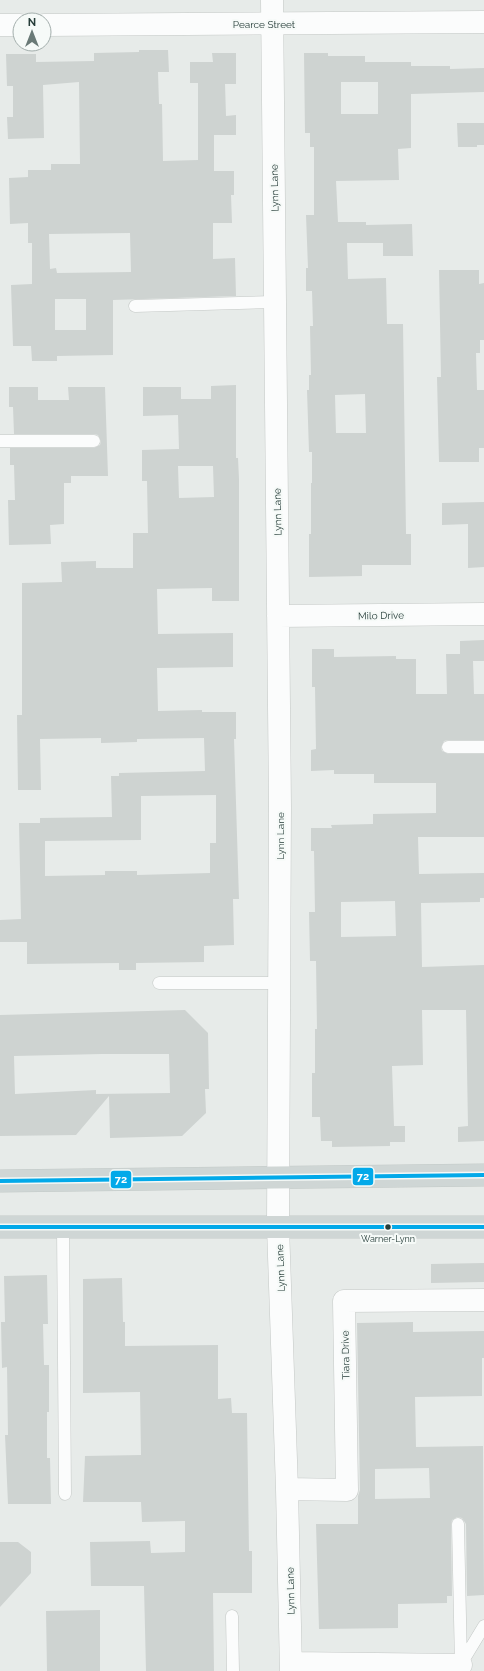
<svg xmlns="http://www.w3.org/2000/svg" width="484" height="1671" viewBox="0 0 484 1671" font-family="Raleway,sans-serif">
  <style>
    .building { fill: #ced3d1; fill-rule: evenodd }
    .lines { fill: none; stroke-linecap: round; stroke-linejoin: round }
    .service-casing { stroke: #c4c8c6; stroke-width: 13 }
    .minor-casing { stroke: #c4c8c6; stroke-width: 23 }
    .tertiary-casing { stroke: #c4c8c6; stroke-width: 23 }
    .primary-casing { stroke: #c3cac8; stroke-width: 23 }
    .service { stroke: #fbfcfc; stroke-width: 12 }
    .minor { stroke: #fbfcfc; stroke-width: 22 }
    .tertiary { stroke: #fbfcfc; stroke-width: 22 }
    .primary { stroke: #cfd6d5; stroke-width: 22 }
    .bus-1-casing { stroke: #f6faf8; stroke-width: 7 }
    .bus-1 { stroke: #02a9e9; stroke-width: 4 }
    .bus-dot { fill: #263d39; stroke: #f6faf8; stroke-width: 1.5 }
    .labels { text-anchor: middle; stroke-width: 4; stroke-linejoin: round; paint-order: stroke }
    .bus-label { font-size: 9px; fill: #263d39; stroke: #f6faf8 }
    .street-label { font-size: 10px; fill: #263d39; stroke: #f6faf8 }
    .line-badge { stroke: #f6faf8; stroke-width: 1.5 }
    .badge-label { font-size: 11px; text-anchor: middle; font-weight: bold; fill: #fff }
  </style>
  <rect width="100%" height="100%" fill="#e7ebe9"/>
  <path class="building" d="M139,50H168L169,72H158L159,104H162L163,161L198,160V83H190V62H213L212,53H236V84H225L226,116L236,115V135H214V171H234V195H231L232,223H213V259L235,258L236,296L113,300V355L57,356V361H32L31,346H13L11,285L32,284V243H28V223L10,224L9,178L28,177V170H51V164H80L79,82L43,85L44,138L8,139L7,117H13V86H7L6,54H36V62L94,61V53L139,52ZM130,233L131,272L57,273L56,268L50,269L49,234ZM55,299H86V330H55Z
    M304,53H328V56H365V62H411V66H450V69L484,68V92L411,94V148L398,149L399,180L336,181L338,222H366V225L412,224L413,256H383V243H347L348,279L386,278L387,324H403L406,534H411V565H362V576L309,577V534H311V483H312V452H309L307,390H309V375H311L310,326H313L312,291H306V268H308L306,215H314V147H310V133H305ZM341,82H378V114H341ZM365,394L366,433H336L335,395Z
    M457,123H484V145H477V147H458Z
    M439,270H479V284L484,283V340H480V353H476L477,390H484V448H479V462H439L437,377H441Z
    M236,385V458H238L239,479V601H212V588L157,589L158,634L233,633V667L157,668L158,711L202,710V712H236V739H234L239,899H233L234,945L204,946V962L136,963V970H119V963L27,964V942H0V920L21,919L19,823H40V818L112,817L111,776H119V773L205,771L204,738L137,739V742L101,743V738L40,739L41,790H18L17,715H22V583L62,582L61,562L96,561V568H133V533H148L147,481H142V450L179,449L178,415L143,416V387H181V399H211V386ZM178,466H213L214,497L179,498ZM216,795V843H210V873L137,875V871H105V875L45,876V841L141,840V796Z
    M9,387H38V400H69L68,387H105L108,476H71V483H64V524L50,525L51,544L9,545L8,500H15L14,465H10V448H94L100,445L101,441L98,435L94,434H14L13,407H9Z
    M484,502V567L468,568V524L442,525V503Z
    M484,640V661H473L474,694H484V740H448L444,741L441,747L442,751L448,754H484V837H418L419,874L484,873V898H480V902L421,903L422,967L484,965V1141L458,1142V1127L468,1126L466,1010H422L423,1065L392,1066L394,1126H405V1142H390V1146L332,1147V1141H321L320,1117H312V1073H315V1029H317L316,961H310L309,912H315L314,851H311V828H332L331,825L373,824V814L436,813V783H374V774H334V770L311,771V750L316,749L315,687H312V649H334V657L396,656V659H416V694H447L446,654H460V641ZM395,901L396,936L341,937V902Z
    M185,1010L208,1033L209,1089H205L206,1113L182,1136L110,1138L109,1096L76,1135L0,1136V1015ZM102,1054H169L170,1093L96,1094V1090L15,1094L14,1056Z
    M484,1263V1282L431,1283V1264Z
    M47,1275L48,1324H43L44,1365H49V1412H47V1458H50L51,1504H8L5,1435H8L7,1367L2,1368L1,1322H5L4,1276Z
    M122,1278L123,1322H125V1346L218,1345V1399L231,1398L232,1413H247L249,1551H252V1593H213L214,1671H146L144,1586H91L90,1542L150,1541L151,1553L185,1552V1521L142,1522L141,1502H83L85,1456L141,1455L140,1392L83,1393V1279Z
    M413,1322V1332L484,1331V1358H482V1396L415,1397L416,1447L483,1446L484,1595L467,1596L466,1524L462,1518L457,1517L452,1520L451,1524L452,1596H447V1603L398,1604V1628L319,1629L316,1524H358V1496L360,1490L357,1323ZM429,1468L430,1498L375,1499V1469Z
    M0,1542H18L31,1552V1573L0,1607Z
    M100,1610V1671H47L46,1611Z"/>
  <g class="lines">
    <defs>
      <path id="service" d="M135,306L275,302
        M0,441H94
        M448,747H484
        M159,983H279
        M63,1226L65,1494
        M458,1524L461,1665L463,1668
        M232,1616L233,1671
        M461,1664L484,1626"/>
      <path id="minor" d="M272,0L280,807L278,1227L287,1489L291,1671
        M278,616L484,614
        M287,1489L347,1490L344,1301L484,1300
        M291,1663L461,1665"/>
      <path id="tertiary" d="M0,25H20
        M44,25L484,22"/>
      <path id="primary" d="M0,1181L484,1175
        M0,1227H484"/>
    </defs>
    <use href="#service" class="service-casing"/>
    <use href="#minor" class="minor-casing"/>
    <use href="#tertiary" class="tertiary-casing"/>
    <use href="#primary" class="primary-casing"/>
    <use href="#service" class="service"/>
    <use href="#minor" class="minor"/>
    <use href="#tertiary" class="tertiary"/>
    <use href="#primary" class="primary"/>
    <defs>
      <path id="bus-1" d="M0,1181L484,1175
        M0,1227H484"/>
    </defs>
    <use href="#bus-1" class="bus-1-casing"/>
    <use href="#bus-1" class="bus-1"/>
  </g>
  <circle class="bus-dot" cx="388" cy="1227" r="3.5"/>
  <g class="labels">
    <g class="bus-label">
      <text x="388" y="1242">Warner-Lynn</text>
    </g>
    <g class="street-label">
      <text x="264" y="28">Pearce Street</text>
      <text transform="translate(274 188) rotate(-91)" y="4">Lynn Lane</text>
      <text transform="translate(277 512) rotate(-91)" y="4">Lynn Lane</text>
      <text transform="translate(381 615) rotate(-1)" y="4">Milo Drive</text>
      <text transform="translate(280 836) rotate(-90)" y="4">Lynn Lane</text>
      <text transform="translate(280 1268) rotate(-92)" y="4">Lynn Lane</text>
      <text transform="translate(345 1355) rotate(-91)" y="4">Tiara Drive</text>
      <text transform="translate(290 1591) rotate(-91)" y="4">Lynn Lane</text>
    </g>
  </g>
  <g class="line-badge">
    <rect x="352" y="1167" width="22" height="19" rx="4" fill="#02a9e9"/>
    <rect x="110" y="1170" width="22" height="19" rx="4" fill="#02a9e9"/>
  </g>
  <g class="badge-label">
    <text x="363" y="1180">72</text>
    <text x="121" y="1183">72</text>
  </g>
  <g transform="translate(32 32)"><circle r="19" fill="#f6faf8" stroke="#a3aeac"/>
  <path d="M0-3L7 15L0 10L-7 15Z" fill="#6a7a77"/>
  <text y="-6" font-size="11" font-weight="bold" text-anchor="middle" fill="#263d39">N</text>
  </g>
</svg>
